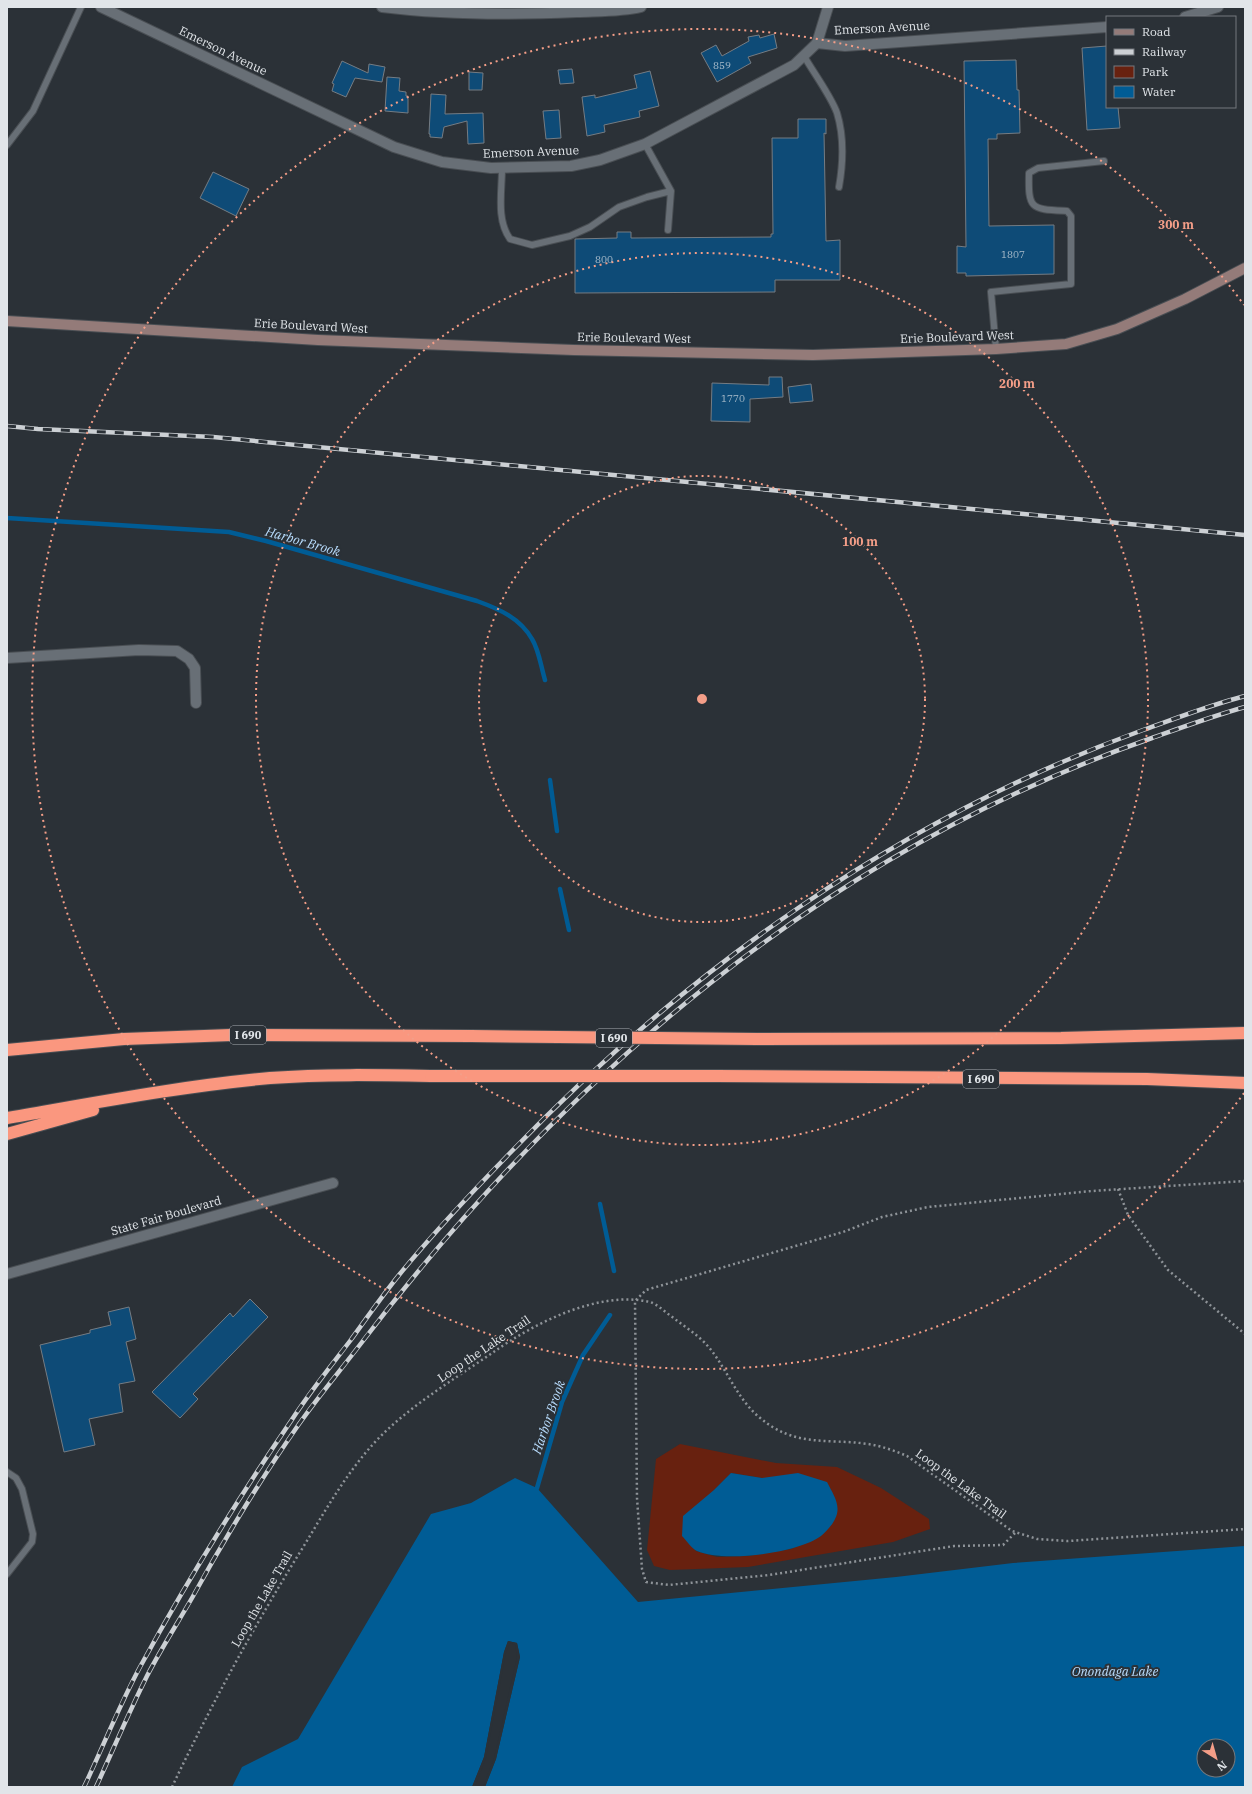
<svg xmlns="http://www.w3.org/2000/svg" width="1252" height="1794" viewBox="0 0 1252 1794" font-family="'IBM Plex Serif',serif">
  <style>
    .green { fill: #68210f; fill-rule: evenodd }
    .water { fill: #005c95; fill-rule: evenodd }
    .pier { fill: #2b3137 }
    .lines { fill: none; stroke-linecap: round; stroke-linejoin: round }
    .stream { stroke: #005c95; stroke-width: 4.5 }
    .building { fill: #0e4b77; stroke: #757c83 }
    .service-casing { stroke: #494e53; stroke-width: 8 }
    .minor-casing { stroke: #494e53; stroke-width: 12 }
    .tertiary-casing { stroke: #494e53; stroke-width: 12 }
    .secondary-casing { stroke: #494e53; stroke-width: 12 }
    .motorway-casing { stroke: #494e53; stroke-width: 14 }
    .path { stroke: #8e9398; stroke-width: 2.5; stroke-dasharray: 2 3; stroke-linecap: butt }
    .service { stroke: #686f76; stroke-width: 6 }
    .minor { stroke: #686f76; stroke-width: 10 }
    .tertiary { stroke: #686f76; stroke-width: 10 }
    .secondary { stroke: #947b79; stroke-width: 10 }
    .motorway { stroke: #fa977f; stroke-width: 12 }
    .rail-casing { stroke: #ccd0d4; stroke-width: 4.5 }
    .rail { stroke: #2b3137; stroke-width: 3; stroke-dasharray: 9; stroke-linecap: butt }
    .motorway-bridge-casing { stroke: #494e53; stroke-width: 14; stroke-linecap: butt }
    .motorway-bridge { stroke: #fa977f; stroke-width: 12 }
    .ring { fill: none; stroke: #f49e88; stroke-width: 2; stroke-dasharray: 2 4 }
    .labels { text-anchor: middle; stroke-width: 4; stroke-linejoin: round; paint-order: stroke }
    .number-label { font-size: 10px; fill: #acbecc }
    .shield { fill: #2b3137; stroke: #aaafb4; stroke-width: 1 }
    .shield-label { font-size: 11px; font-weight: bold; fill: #e1e5e9 }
    .street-label { font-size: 12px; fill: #e1e5e9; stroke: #2b3137 }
    .water-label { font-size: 13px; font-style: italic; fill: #b8dcfd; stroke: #2b3137 }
    .centre { fill: #f49e88; stroke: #2b3137; stroke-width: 2 }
    .ring-label { font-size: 12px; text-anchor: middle; font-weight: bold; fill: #f49e88; stroke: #2b3137; stroke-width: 4; stroke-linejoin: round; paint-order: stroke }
  </style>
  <rect width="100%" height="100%" fill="#2b3137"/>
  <path class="green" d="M680,1444L776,1463L837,1467L881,1488L929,1519L930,1529L893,1542L748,1567L670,1570L654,1566L647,1550L656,1459ZM731,1473L762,1478L821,1536L791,1549L748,1556L717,1557L696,1551L683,1536L714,1490Z"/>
  <path class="water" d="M731,1473L762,1478L798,1473L827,1482C833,1494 842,1506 835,1519C833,1524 826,1532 821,1536C798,1553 724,1563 697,1551C692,1549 687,1541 682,1536L683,1516L714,1490Z
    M515,1478L537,1488L638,1602L896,1577L1013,1563L1245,1546V1787H485L496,1759L520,1657L517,1643L508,1641L504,1652L484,1757L472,1787H232L242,1767L298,1739L431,1514L471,1503ZM1204,1746H1228V1770H1204Z"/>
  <path class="pier" d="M508,1641L517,1643L520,1657L496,1759L485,1787H483L494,1758L517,1657L515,1645L510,1643L506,1653L486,1758L475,1787H472L484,1757L504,1652Z"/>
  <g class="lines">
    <path class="stream" d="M7,518L229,532L266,541L477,601C499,609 520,618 532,639C539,650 541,667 545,680
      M550,780L557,831
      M560,889L569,930
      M600,1204L614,1271
      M537,1488L562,1402L583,1355L610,1315"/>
  </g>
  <path class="building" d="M774,34L777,48L748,57L751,63L717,82L701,53L716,45L722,56L749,41L748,37L759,35L760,38Z
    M1107,46V107H1118L1120,128L1087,130L1082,48Z
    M1016,60L1017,90H1019L1020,133L997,134V139H988L989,226L1054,225V274L966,276V273H957V246L966,247L964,61Z
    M342,61L368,73L369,64L385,67L382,82L355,78L346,97L332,91L334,84L332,83Z
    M572,69L574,83L560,84L558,70Z
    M650,71L659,106L639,111L640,117L604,125L605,132L587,136L582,97L595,95V98L637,88L634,75Z
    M469,72L483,73L482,90H469Z
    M387,77L400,78L399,91L406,92V96H408V113L385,111Z
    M431,94L446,95L445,114L483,113L484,143L468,144L467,121L444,127L442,138L430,137V134H429Z
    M559,110L561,138L546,139L543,111Z
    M798,119H826V134L824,133L826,241L840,240V280H775V292L575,293V239L617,238V232H631V238L771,237V234H773L772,138H798Z
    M213,172L249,189L236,216L200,198Z
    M769,377H782L783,397L750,399V422L711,421L712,383L769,385Z
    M811,384L813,401L790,403L788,387Z
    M250,1299L268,1317L193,1394L198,1399L180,1418L152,1392L230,1313L233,1317Z
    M129,1307L136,1339L126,1342L135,1381L119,1384L123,1412L89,1419L95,1445L64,1452L40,1345L90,1333V1330L111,1325L108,1312Z"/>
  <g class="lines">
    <defs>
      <path id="service" d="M804,56C813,72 831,96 837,113C844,136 843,164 839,187
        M645,144L671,191L668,230
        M7,145L33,111L81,7
        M502,168C502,192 496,219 510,239L532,245L570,236L590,227L619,207L647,197L671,191
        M996,349L991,292L1071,284V216L1067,211C1031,209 1028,210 1029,173L1038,168L1104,161
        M7,1472L16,1478L22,1489L33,1534L32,1542L7,1574"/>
      <path id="minor" d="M382,7C447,15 512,15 577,12C598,11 621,12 641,7
        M1185,17L1218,7
        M817,43L845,46L1107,27
        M7,658L139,650L177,651L189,659L195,668L196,703
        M7,1274L333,1183"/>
      <path id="tertiary" d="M101,7L394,147L442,162L491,168L571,166L600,160L645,144L794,65L817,43L828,7"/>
      <path id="secondary" d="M7,321L318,340L574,350L813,355L996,349L1066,344L1117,329L1185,299L1245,268"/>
      <path id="motorway" d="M757,1039L1061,1038L1245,1033
        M7,1050L124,1039L231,1035L471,1036
        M716,1076L1147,1079L1245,1083
        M7,1118C94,1103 182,1086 270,1078C324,1074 377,1075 431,1076
        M7,1134L93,1110"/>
    </defs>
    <use href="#service" class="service-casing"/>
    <use href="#minor" class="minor-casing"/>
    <use href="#tertiary" class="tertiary-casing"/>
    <use href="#secondary" class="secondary-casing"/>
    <use href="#motorway" class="motorway-casing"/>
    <path class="path" d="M1118,1189L1128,1215L1168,1270L1245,1334
      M1015,1533L1003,1545L954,1546L769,1575L669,1585L646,1582L642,1569L637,1498L635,1301L646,1290L843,1232L882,1217L928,1207L1092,1191L1245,1181
      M172,1787C211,1705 254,1626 302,1549C327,1508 351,1464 386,1431C419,1400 459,1376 495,1351C535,1323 599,1290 650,1302C657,1304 665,1312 671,1316C682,1325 694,1332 704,1342C725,1363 735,1397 759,1417C795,1448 826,1438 868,1444C882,1446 895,1451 907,1456L1012,1531L1037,1539L1068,1541L1245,1529"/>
    <use href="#service" class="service"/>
    <use href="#minor" class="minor"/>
    <use href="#tertiary" class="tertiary"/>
    <use href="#secondary" class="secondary"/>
    <use href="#motorway" class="motorway"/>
    <defs>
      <path id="rail" d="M7,426L38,429L213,437L1245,535
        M84,1787C103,1747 119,1706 140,1667C186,1583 237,1500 291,1421C309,1393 330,1367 350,1341C366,1319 382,1296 399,1275C434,1232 472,1192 510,1153C688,968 902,817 1143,730C1177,718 1210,705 1245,696
        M96,1787C113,1750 129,1712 147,1676C161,1649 177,1624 192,1598C225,1538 260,1480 299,1424C318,1397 339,1372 359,1346C565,1075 827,851 1152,738C1183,727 1213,716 1245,707"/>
    </defs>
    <use href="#rail" class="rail-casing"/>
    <use href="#rail" class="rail"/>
    <defs>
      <path id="motorway-bridge" d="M471,1036L757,1039
        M431,1076H716"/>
    </defs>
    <use href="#motorway-bridge" class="motorway-bridge-casing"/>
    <use href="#motorway-bridge" class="motorway-bridge"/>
  </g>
  <g class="ring">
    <circle cx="702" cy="699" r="223"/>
    <circle cx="702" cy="699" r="446"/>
    <path d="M1244 1093A670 670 0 1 1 1244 305"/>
  </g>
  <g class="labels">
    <g class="number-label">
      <text x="722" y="69">859</text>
      <text x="1013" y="258">1807</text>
      <text x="604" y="263">800</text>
      <text x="733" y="402">1770</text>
    </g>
    <g class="shield">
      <rect x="230" y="1026" width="36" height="18" rx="3"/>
      <rect x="596" y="1029" width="36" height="18" rx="3"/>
      <rect x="963" y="1070" width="36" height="18" rx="3"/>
    </g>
    <g class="shield-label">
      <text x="248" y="1039">I 690</text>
      <text x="614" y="1042">I 690</text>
      <text x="981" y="1083">I 690</text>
    </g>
    <g class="street-label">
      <text transform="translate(882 28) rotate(-3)" y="4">Emerson Avenue</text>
      <text transform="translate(223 51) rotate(26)" y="4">Emerson Avenue</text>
      <text transform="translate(531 152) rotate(-2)" y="4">Emerson Avenue</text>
      <text transform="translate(311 326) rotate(3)" y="4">Erie Boulevard West</text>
      <text transform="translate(957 337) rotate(-2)" y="4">Erie Boulevard West</text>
      <text transform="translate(634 338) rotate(1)" y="4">Erie Boulevard West</text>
      <text transform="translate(166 1216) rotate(-16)" y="4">State Fair Boulevard</text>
      <text transform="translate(484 1349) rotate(-34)" y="4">Loop the Lake Trail</text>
      <text transform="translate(961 1484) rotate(36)" y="4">Loop the Lake Trail</text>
      <text transform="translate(262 1599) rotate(-60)" y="4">Loop the Lake Trail</text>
    </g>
    <g class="water-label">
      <text transform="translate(303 541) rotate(16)" y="5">Harbor Brook</text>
      <text transform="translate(548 1417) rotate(-71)" y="5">Harbor Brook</text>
      <text x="1115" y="1676">Onondaga Lake</text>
    </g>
  </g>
  <circle cx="702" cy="699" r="6" class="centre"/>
  <g class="ring-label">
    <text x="1176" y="229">300 m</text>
    <text x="1017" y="388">200 m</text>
    <text x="860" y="546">100 m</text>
  </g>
  <rect width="1252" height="1794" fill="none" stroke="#e1e5e9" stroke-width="16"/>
  <rect x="1106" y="16" width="130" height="92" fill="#2b3137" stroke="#74797e"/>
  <rect x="1114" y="29" width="20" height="6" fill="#947b79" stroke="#74797e"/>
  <text x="1142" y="36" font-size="12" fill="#e1e5e9">Road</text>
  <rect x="1114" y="49" width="20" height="6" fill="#ccd0d4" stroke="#74797e"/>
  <text x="1142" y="56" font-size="12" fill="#e1e5e9">Railway</text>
  <rect x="1114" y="66" width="20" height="12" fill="#68210f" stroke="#74797e"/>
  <text x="1142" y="76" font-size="12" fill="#e1e5e9">Park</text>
  <rect x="1114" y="86" width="20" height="12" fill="#005c95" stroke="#74797e"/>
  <text x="1142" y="96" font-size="12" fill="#e1e5e9">Water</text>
  <g transform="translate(1216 1758) rotate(143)"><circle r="19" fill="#2b3137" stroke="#74797e"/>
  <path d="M0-3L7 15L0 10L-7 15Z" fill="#f49e88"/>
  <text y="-6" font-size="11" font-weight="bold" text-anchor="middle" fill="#e1e5e9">N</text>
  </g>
</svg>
